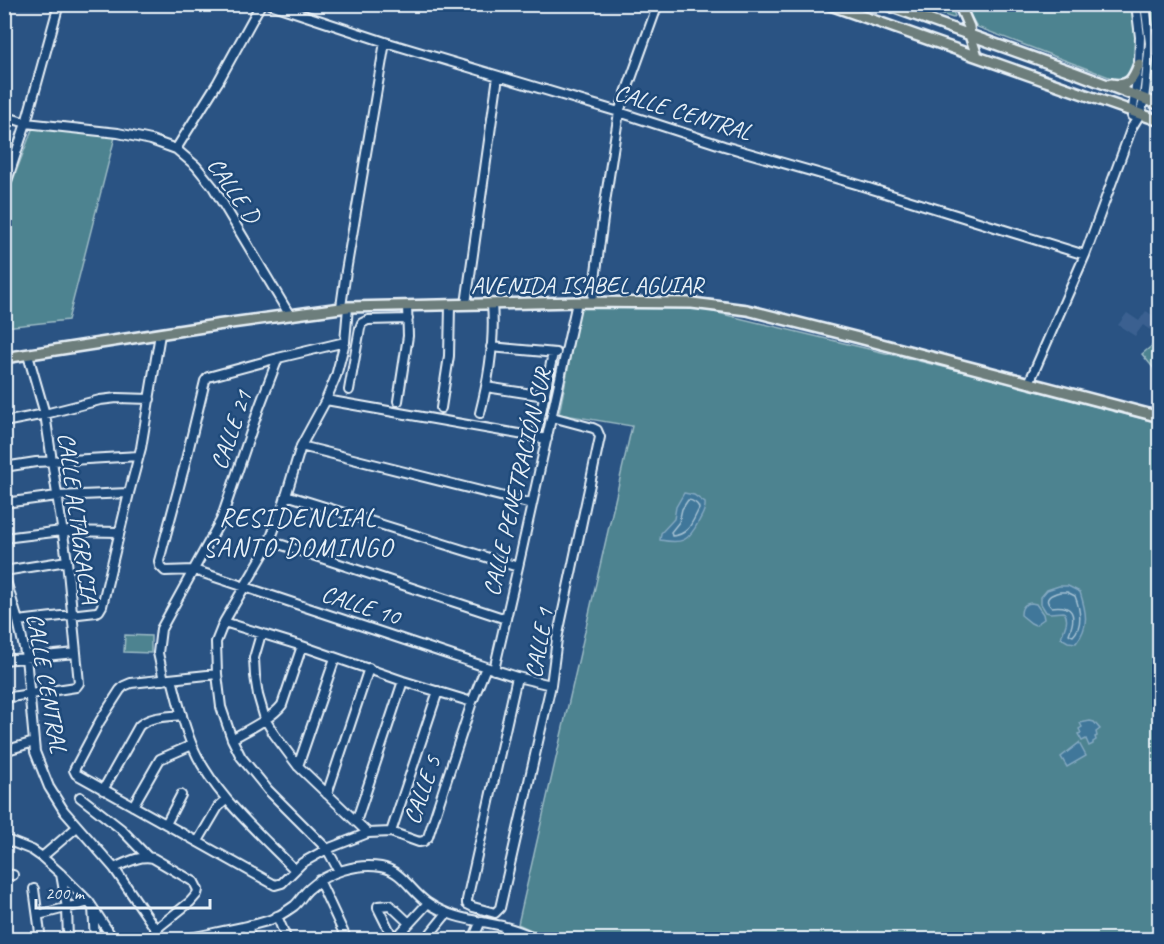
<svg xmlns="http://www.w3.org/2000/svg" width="1164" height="944" viewBox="0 0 1164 944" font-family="Caveat,sans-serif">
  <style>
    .built { fill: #3b6190 }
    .green { fill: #4e8390; stroke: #9bbac4; stroke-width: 1.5 }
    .water { fill: #3f779a; stroke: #83a8c0; stroke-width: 1.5 }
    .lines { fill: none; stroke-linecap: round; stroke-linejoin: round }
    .shore { stroke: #a4c0d2; stroke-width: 1.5 }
    .minor-casing { stroke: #e8f1f8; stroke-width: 12 }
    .major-casing { stroke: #e8f1f8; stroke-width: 14 }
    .minor { stroke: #1f4a7a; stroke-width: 8 }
    .major { stroke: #6d7e7c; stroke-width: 9 }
    .labels { text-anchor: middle; stroke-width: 5; stroke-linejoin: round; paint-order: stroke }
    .street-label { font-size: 24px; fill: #e8f1f8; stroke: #1f4a7a }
    .neighbourhood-label { font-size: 26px; letter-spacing: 1.5px; fill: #e8f1f8; stroke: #1f4a7a }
  </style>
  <rect width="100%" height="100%" fill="#2a5383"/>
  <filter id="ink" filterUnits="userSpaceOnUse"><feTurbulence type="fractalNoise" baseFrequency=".0167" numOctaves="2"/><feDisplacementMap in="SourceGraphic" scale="12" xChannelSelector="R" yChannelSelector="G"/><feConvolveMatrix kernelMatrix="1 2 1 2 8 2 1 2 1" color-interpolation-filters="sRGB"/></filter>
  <g filter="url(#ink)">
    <path class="built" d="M1146,311L1158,319L1150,330L1143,325L1135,336L1118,325L1127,313L1139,321Z"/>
    <path class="green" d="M912,5H950L955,16L953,18Z
      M964,5H1159V96L977,27Z
      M33,127L115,137L68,320L5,327L4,204Z
      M693,307L977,375L1159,423V939L552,940L518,924L632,426L559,414L580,308Z
      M1159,340V361L1157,363L1159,362V375L1142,354Z
      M125,635L151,636V653L124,652Z"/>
    <path class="water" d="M684,493L694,495L705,503C706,510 702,515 699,521C688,542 682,544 660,540L661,533L674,519L676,507Z
      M1059,586H1068L1080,592C1086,611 1090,626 1076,643L1068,642L1061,638C1064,628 1070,621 1064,612L1050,613L1046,612L1041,604V597L1047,590Z
      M1031,603L1036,604L1043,614L1044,619L1035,625L1031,623L1021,615C1021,607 1024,604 1031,603Z
      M1090,721L1094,722L1100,729L1096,732L1097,736L1095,737L1096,740L1093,742V744L1089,746L1086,739L1082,741L1078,734L1081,733L1079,729L1082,727L1080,723Z
      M1079,743L1086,756L1067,767L1061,757Z"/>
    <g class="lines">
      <path class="shore" d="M688,500C692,500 699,504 699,509C692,522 689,535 672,536L671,532L679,522L682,509Z
        M1060,592H1067L1075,596C1080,609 1084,625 1073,636L1069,634C1077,614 1073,604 1051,607C1042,598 1052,594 1060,592Z"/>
      <defs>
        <path id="minor" d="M270,4L385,42L619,112L724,146L856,184L1085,255
          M4,116L26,123L118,133L151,140L176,149L196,166L213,187L289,314
          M1132,116L1139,64L1140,37L1136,4
          M176,149L218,82L261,4
          M4,190L26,123L59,4
          M592,302L606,196L619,112L658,4
          M466,304L498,76
          M341,307L346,271L385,42
          M345,342L278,358L208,377L205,381L184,468L159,561L160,566L165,571L194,570L486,667L517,677L551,685
          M491,347L556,353
          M1029,383L1085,255L1132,127L1140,114L1144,100L1150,43L1145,4
          M486,387L545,396
          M349,390L360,328L362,323L368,320L408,319
          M326,400L547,439
          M398,401L408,336L407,306
          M441,408L449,356L450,305
          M480,413C489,378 495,340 492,304
          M4,422L45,414L100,400L117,398L150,399
          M538,427L553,353
          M301,446L532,504
          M4,467L36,462L139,456
          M286,495L518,567
          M4,503L57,496L129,493
          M4,538L62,531L119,532
          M270,541L506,619
          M4,571L67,561
          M4,574L18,621L26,657L35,752L49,787L64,811L114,868L163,940
          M18,621L96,612L99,611L102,606L129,493L141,448L160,334
          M224,622L302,646L403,681L472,702
          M261,634L254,658L255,676L258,695L265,719L274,734L298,766L368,833
          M4,660L75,653
          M494,670L518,567L577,302
          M217,674L131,683L124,686L120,690L100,721L74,770L76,774L275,885L282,883L302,863L327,849L368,833L391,832L419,842L424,841L428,837L472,702L486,667
          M517,677L467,900V904L473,907L495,913L500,908L551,685L557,639L600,437L597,430L593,428L552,417
          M172,679C178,701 183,724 192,745C212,793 259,833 295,870
          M164,680L158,653L161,629L221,520L259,408L278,358
          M4,698L76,687L79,683L67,561L45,414L28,355
          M232,739C247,730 271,719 282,705L302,646
          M4,751L34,742
          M298,766L335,658
          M103,790L139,726C150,716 167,717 182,715
          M327,794L369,668
          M80,797L121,829L147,856
          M133,806L160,759L192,745
          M356,822L403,681
          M166,824L181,795
          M391,832L438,691
          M4,839L32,850L42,857L61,874L89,902L114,940
          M198,841L218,807L226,800
          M42,857L77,827
          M114,868C126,863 139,855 153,858L194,882L198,890L197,894L190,902L156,929
          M339,871L327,849L268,790L241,757L232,739L221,707L217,674L216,642L224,622L267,548L283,506L301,446L326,400L336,376L345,342L348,307
          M4,874L13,875
          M61,874L67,908L68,940
          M319,880L347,940
          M34,889L41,940
          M93,908L95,940
          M38,915L89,902
          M277,916L287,940
          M409,923L390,905L378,906V908L394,940L428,903
          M250,925L248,931L252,940
          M180,940C201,936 222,931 243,927C252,925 261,923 270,920C277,917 287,911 294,906C300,901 303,894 309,889C327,872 357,863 381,867C403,871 411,892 428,903C453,920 479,920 506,927C518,930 529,935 541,940
          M425,940L447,913
          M473,940L480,923
          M502,940L506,927"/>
        <path id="major" d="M827,4L1160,121
          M884,4L1076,73L1160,105
          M959,4L969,27L970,35L977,56
          M1111,84C1129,87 1133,80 1139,64
          M4,358L216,325L348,307L577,302L692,303L747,310L855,337L1160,417"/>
      </defs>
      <use href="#minor" class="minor-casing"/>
      <use href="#major" class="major-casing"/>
      <use href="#minor" class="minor"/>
      <use href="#major" class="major"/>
    </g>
  </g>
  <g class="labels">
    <g class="street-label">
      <text transform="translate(683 112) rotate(17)" y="8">CALLE CENTRAL</text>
      <text transform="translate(234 190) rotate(55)" y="8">CALLE D</text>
      <text x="587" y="293">AVENIDA ISABEL AGUIAR</text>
      <text transform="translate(231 430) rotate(-71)" y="8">CALLE 21</text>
      <text transform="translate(517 482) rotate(-77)" y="8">CALLE PENETRACIÓN SUR</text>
      <text transform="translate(78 518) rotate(82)" y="8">CALLE ALTAGRACIA</text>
      <text transform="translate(361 605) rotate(18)" y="8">CALLE 10</text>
      <text transform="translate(539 643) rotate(-80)" y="8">CALLE 1</text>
      <text transform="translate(47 683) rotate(80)" y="8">CALLE CENTRAL</text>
      <text transform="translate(422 790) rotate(-71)" y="8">CALLE 5</text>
    </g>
    <g class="neighbourhood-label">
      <text x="298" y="526">RESIDENCIAL<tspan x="298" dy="30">SANTO DOMINGO</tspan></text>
    </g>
  </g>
  <rect width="1164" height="944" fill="none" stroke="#1f4a7a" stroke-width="24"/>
  <rect x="12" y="12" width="1140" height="920" fill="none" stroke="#e8f1f8" stroke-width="2" filter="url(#ink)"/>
  <path d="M36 899v9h174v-9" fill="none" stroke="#e8f1f8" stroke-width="3"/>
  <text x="45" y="899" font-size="18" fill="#e8f1f8" stroke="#1f4a7a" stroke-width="4.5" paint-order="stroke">200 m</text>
</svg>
